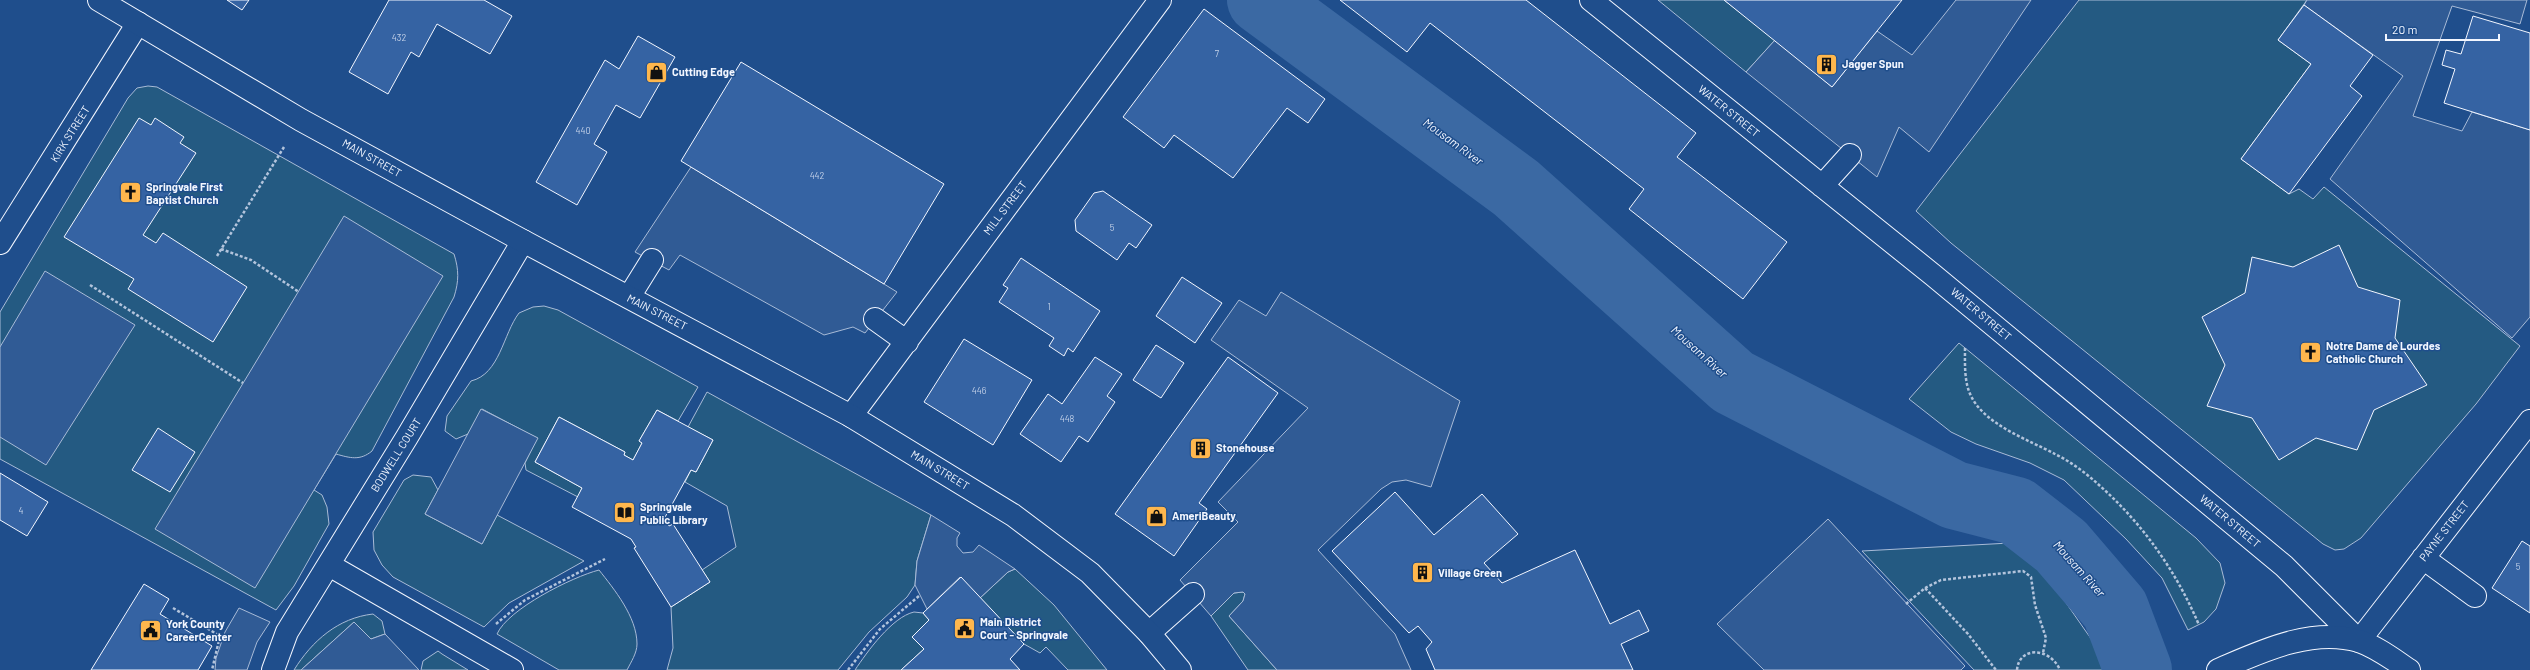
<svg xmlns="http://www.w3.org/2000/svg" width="2530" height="670" viewBox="0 0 2530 670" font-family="Barlow,sans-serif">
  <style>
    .green { fill: #245a82; stroke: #a8bbd7 }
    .parking { fill: #305b95; stroke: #a8bbd7 }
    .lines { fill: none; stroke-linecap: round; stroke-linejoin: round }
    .river { stroke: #3b69a3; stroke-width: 68 }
    .building { fill: #3563a3; stroke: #f2f6ff }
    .minor-casing { stroke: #f2f6ff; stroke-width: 24 }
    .major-casing { stroke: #f2f6ff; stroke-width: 24 }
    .path { stroke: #b3c4dc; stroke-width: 2.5; stroke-dasharray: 3 2; stroke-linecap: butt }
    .minor { stroke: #1f4e8c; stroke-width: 22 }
    .major { stroke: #1f4e8c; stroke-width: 22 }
    .labels { text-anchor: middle; stroke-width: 3; stroke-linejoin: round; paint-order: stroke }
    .number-label { font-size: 9px; fill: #c3d1e8 }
    .poi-label { font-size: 11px; font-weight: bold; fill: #f2f6ff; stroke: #1f4e8c; text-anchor: start }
    .street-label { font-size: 11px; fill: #f2f6ff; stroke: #1f4e8c }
    .water-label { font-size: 12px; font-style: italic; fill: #f2f6ff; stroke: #1f4e8c }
  </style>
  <rect width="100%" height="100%" fill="#1f4e8c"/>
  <path class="green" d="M1658,0H1724L1775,40L1746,72Z
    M2079,0H2307L2278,40L2311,64L2241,159L2289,194L2299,189L2313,199L2324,187L2520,346L2476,404L2361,538L2344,549L2335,550L2323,544L1951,243L1916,211Z
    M148,86L157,87L454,254C459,270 459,281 454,297L372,451C360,461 350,458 336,454L314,490L322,495L327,507L329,524L294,586L276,610L0,459V312L128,98L137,88Z
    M544,306L558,310L698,387L678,421L657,410L639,441L642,443L633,460L624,455L625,452L559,417L535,462L582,488L578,497L526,470L525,463L537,438L482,409L468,434L456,439L445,431L447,416L471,381C500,374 503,334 519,313L533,307Z
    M1959,343L2196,538L2220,563L2225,583L2216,609L2204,622L2188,630L2162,578L2126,539L2064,480L2030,463L1976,444L1951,432L1909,399Z
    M707,392L931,515L917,561L915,585L907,597L869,632L838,670H667L673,648L671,607L710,582L702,570L736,547L727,506L685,482L691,470L696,472L713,440L688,427Z
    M413,475L431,477L438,490L425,514L482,544L497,515L584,561L509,603L484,627L393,577L382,565L374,550L373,532L404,480Z
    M2010,543L2048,577L2110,666L2103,670H1974L1862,551Z
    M1015,569L1054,605L1107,670H1068L1046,647L1040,653L1024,644L980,598L1008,572Z
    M599,570C614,589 637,617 637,644C637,653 631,662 627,670H559L497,634C508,609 572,577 599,570Z
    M1243,592L1245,594L1243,601L1229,616L1277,670H1248L1211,616L1234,593Z
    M914,612L923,613L929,620L912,637L924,649L901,670H855C867,652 892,617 914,612Z
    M373,614L382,621L385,634L371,639L354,622L301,670H294C312,641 338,618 373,614Z
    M438,651L442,654L468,670H421L423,661Z"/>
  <path class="parking" d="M1956,0H2031L1929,152L1899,127L1877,177L1746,72L1775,40L1832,87L1877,31L1912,55Z
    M2307,0H2527L2520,24L2452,6L2413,116L2462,131L2472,112L2530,130V317L2512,338L2330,179L2403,76L2304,5Z
    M691,167L884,284L897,292L865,333L853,327L824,335L680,255L669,270L635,252Z
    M344,216L443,276L255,588L155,529Z
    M45,271L135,325L46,465L0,437V347Z
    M1281,292L1460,401L1431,487L1406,480L1392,482L1381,489L1318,550L1395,634L1411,670H1277L1229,616L1243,601L1245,594L1243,592L1234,593L1211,616L1180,580L1238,522L1218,502L1308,408L1211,340L1239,300L1266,316Z
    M481,409L538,438L482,544L425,514Z
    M931,515L960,533L957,538V546L963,553L973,552L979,545L1015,569L1008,572L980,598L960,577L927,609L915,585L917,561Z
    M1828,519L1965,666L1961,670H1764L1717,624Z
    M239,608L270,622L257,642L247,670H215L216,658L225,632Z
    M354,622L371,639L385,634L419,670H301Z"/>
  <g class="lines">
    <path class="river" d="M1261,0L1516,188L1733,382L1954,495L2016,511L2061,546L2115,609L2138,670"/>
  </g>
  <path class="building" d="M227,0H249L242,10Z
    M389,0H484L512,16L490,54L437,24L419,57L411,52L388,94L349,72Z
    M1340,0H1526L1696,133L1677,157L1787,242L1743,299L1629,209L1644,189L1430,23L1407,52Z
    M1724,0H1902L1832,87Z
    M2304,5L2373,55L2350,86L2362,96L2289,194L2241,159L2311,64L2278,40Z
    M1204,9L1325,99L1308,123L1287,108L1233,178L1174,135L1164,148L1123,117Z
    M2473,16L2530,33V130L2444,103L2455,69L2442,65L2446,50L2461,54Z
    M638,36L675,57L640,118L616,105L594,144L607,152L577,205L536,182L605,60L619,69Z
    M741,62L944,184L884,284L681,161Z
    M139,118L151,125L155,118L184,137L180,143L196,153L143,235L156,243L163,233L247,287L213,342L128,289L134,279L64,237Z
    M1103,191L1152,225L1136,248L1129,243L1117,260L1076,231L1075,220L1094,193Z
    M2339,245L2358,287L2400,300L2395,338L2427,385L2374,410L2357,450L2316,438L2279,460L2252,418L2207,406L2225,365L2202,317L2245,293L2252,257L2293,267Z
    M1021,258L1100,311L1073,352L1068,348L1064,356L1049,346L1054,338L999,302L1008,288L1003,285Z
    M1182,277L1222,303L1195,343L1156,316Z
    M964,339L1032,380L993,445L924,402Z
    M1156,345L1184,363L1161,398L1133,380Z
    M1095,357L1122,374L1107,396L1115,402L1088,442L1079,436L1061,462L1020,434L1048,394L1062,404Z
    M1228,357L1278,393L1199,503L1207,509L1174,556L1115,514Z
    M657,410L713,440L696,472L691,470L664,519L669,526L673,524L710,582L671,607L634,548L636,547L631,539L572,507L582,488L535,462L559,417L625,452L624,455L633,460L642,443L639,441Z
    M158,428L195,452L170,492L132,470Z
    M0,473L48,502L27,536L0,520Z
    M1395,492L1434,535L1482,494L1518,534L1484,563L1502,583L1575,550L1610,624L1639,610L1649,631L1621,644L1633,670H1435L1426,649L1432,642L1418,626L1409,633L1332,551Z
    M2522,541L2530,546V613L2492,588Z
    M961,577L1024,644L1010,659L1020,670H901L924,649L912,637L929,620L923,613Z
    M144,584L169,599L160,614L212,646L198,670H91Z"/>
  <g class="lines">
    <defs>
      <path id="minor" d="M1591,0L1933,275L2284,566L2359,641L2530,421
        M1822,186L1850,155
        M0,243L138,23
        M629,297L652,260
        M875,319L907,342
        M851,416L1160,0
        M2423,558L2475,596
        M329,565L512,670
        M1149,633L1193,594
        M273,670L287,632L407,437L523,241"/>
      <path id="major" d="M99,0L301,120L523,241L851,416L1013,515L1090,573L1149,633L1180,670
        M2218,670C2260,652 2311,627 2359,641C2377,647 2394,660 2409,670"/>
    </defs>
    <use href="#minor" class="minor-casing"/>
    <use href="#major" class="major-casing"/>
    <path class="path" d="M221,249L251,260L299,292
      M217,256L284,147
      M90,285L243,383
      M1965,348C1965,364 1964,382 1971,396C1985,425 2029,440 2055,454C2071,462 2086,473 2099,485C2143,524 2176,571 2199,625
      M1925,588L1941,580L2023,571L2031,577L2035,605L2046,638L2043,653
      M1906,604L1925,588L1968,634L1996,670
      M173,608L220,636L212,670
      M496,624L525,600L605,559
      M848,670L880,629L919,596
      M2017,670C2019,646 2050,647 2060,670"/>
    <use href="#minor" class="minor"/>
    <use href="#major" class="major"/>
  </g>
  <defs>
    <symbol id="building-square" viewBox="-11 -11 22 22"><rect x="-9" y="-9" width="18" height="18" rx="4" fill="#ffb74d" stroke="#1f4e8c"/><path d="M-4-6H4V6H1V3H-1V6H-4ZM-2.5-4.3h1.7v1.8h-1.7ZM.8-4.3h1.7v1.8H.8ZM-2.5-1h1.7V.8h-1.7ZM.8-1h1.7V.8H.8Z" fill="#111"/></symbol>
    <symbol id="shop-square" viewBox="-11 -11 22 22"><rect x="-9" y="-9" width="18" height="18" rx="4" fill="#ffb74d" stroke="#1f4e8c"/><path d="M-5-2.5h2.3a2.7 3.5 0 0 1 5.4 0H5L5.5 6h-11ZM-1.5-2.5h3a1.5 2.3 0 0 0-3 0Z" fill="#111"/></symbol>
    <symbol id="church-square" viewBox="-11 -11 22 22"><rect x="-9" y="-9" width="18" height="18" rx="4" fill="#ffb74d" stroke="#1f4e8c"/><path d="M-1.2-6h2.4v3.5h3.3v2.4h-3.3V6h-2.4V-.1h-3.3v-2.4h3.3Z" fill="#111"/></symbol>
    <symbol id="library-square" viewBox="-11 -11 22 22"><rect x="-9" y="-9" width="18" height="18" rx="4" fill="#ffb74d" stroke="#1f4e8c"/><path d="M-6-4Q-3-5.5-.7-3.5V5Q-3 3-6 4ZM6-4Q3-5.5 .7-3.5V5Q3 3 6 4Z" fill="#111"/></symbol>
    <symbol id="civic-square" viewBox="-11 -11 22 22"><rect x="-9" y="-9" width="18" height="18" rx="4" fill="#ffb74d" stroke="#1f4e8c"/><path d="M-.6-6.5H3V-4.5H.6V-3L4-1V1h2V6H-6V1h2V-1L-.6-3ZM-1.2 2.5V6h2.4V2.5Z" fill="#111"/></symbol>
  </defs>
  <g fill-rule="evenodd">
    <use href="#building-square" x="1814" y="52" width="25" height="25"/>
    <use href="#shop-square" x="644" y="60" width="25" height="25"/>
    <use href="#church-square" x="118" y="180" width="25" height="25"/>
    <use href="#church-square" x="2298" y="340" width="25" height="25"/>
    <use href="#building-square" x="1188" y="436" width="25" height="25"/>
    <use href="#library-square" x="612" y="500" width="25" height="25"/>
    <use href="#shop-square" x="1144" y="504" width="25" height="25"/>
    <use href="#building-square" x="1410" y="560" width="25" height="25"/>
    <use href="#civic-square" x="952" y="616" width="25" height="25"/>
    <use href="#civic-square" x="138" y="618" width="25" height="25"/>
  </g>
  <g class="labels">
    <g class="number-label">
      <text x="399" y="41">432</text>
      <text x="1217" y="57">7</text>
      <text x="583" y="134">440</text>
      <text x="817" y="179">442</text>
      <text x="1112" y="231">5</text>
      <text x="1049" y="310">1</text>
      <text x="979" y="394">446</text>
      <text x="1067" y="422">448</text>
      <text x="21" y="514">4</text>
      <text x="2518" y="570">5</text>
    </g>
    <g class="poi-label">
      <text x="1842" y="68">Jagger Spun</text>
      <text x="672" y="76">Cutting Edge</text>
      <text x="146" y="191">Springvale First<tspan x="146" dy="13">Baptist Church</tspan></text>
      <text x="2326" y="350">Notre Dame de Lourdes<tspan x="2326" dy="13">Catholic Church</tspan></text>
      <text x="1216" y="452">Stonehouse</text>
      <text x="640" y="511">Springvale<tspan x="640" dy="13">Public Library</tspan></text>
      <text x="1172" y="520">AmeriBeauty</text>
      <text x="1438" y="577">Village Green</text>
      <text x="980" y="626">Main District<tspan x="980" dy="13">Court - Springvale</tspan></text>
      <text x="166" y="628">York County<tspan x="166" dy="13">CareerCenter</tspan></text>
    </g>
    <g class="street-label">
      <text transform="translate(1729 111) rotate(39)" y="4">WATER STREET</text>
      <text transform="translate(70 134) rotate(-58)" y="4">KIRK STREET</text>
      <text transform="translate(372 158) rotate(29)" y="4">MAIN STREET</text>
      <text transform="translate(1005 208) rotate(-53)" y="4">MILL STREET</text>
      <text transform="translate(657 312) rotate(27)" y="4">MAIN STREET</text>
      <text transform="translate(1981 314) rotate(40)" y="4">WATER STREET</text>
      <text transform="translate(396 455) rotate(-58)" y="4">BODWELL COURT</text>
      <text transform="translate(940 470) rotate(31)" y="4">MAIN STREET</text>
      <text transform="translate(2230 521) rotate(40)" y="4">WATER STREET</text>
      <text transform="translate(2444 531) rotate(-52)" y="4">PAYNE STREET</text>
    </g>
    <g class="water-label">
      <text transform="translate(1453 142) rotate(36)" y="4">Mousam River</text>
      <text transform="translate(1699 352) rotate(42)" y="4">Mousam River</text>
      <text transform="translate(2079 569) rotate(48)" y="4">Mousam River</text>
    </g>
  </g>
  <path d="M2386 34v6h113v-6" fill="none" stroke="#f2f6ff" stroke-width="2"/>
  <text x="2392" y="34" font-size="12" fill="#f2f6ff" stroke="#1f4e8c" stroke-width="3" paint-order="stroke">20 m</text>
</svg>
